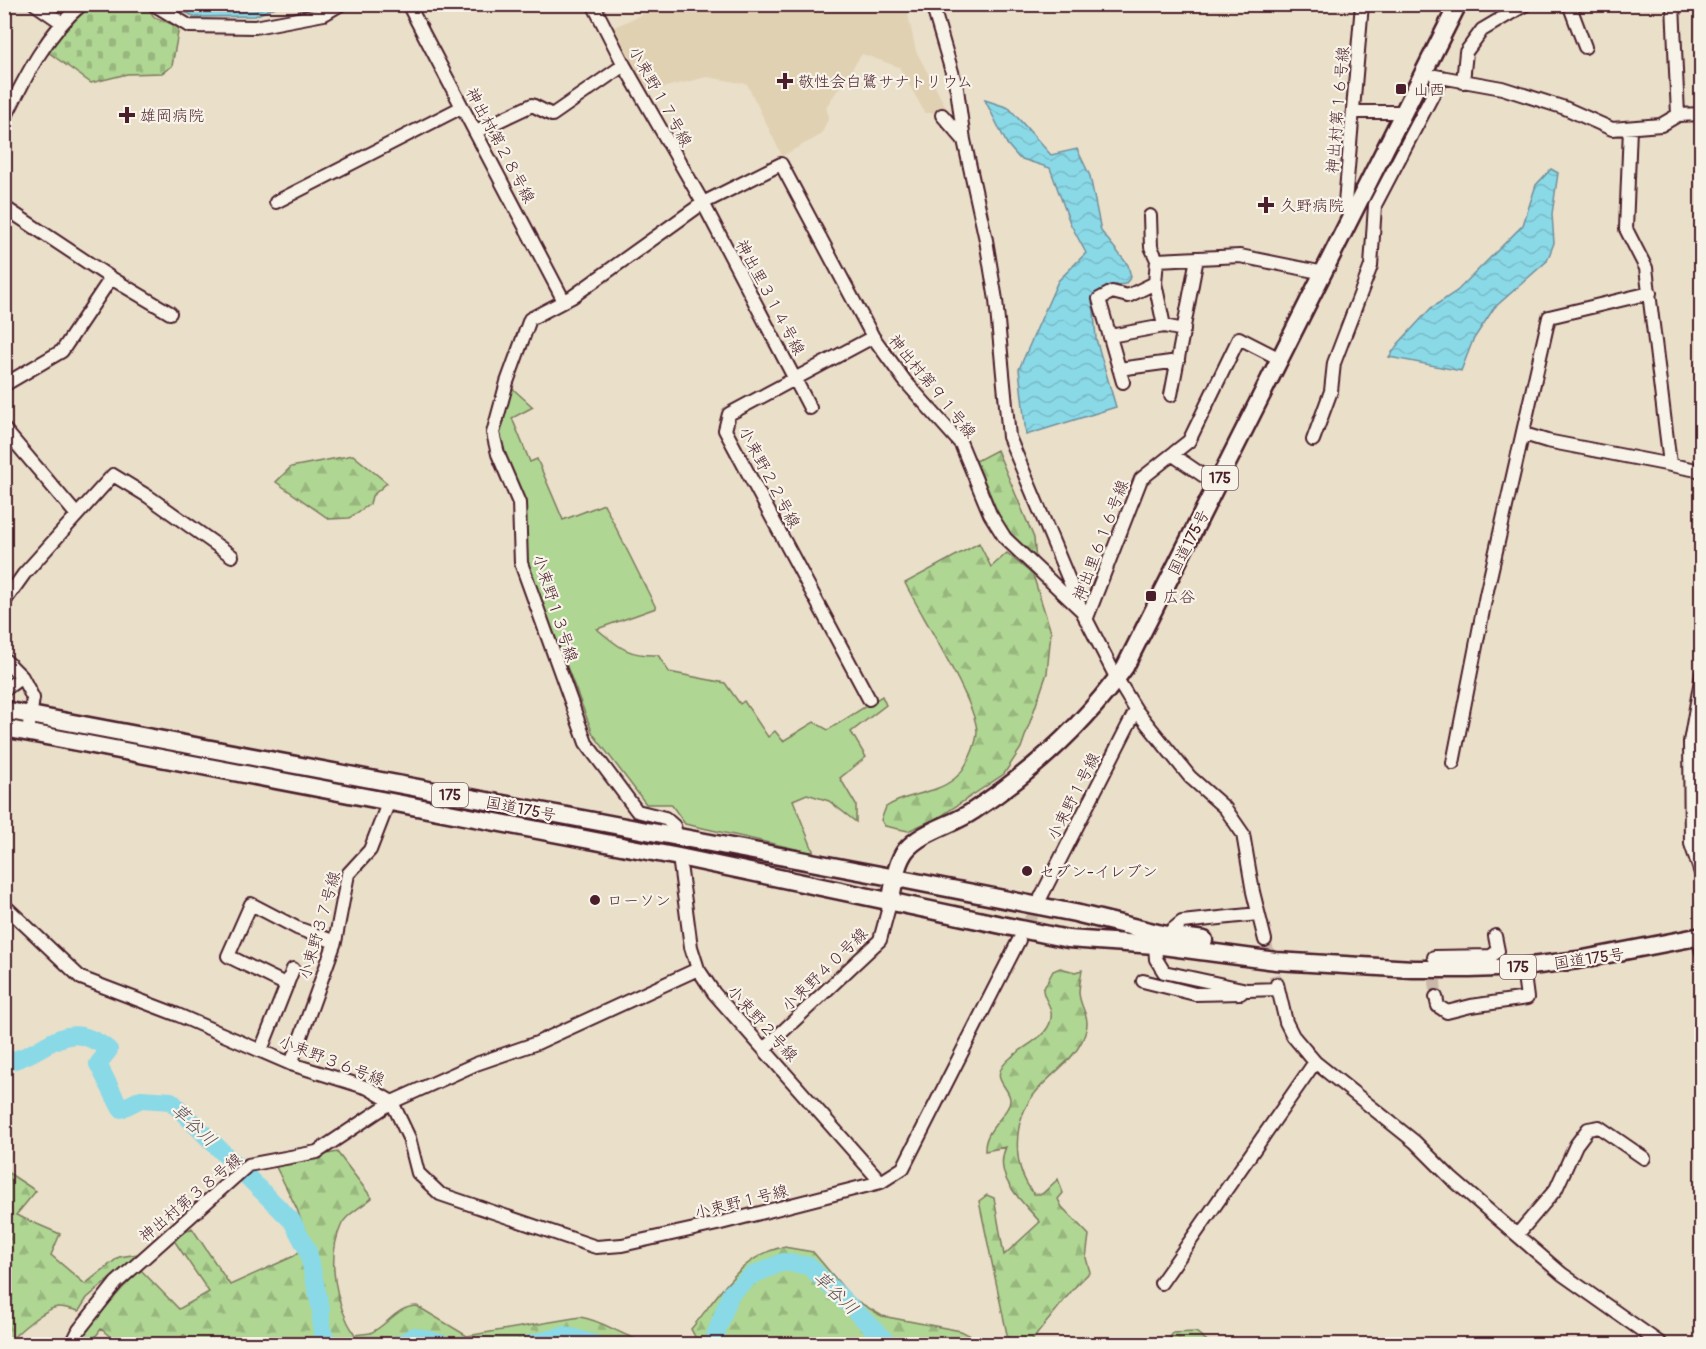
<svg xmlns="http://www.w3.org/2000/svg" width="1706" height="1349" viewBox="0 0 1706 1349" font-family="Pangolin,'Klee One',sans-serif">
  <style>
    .built { fill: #e1d1b3 }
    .green { fill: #afd692; stroke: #7c7a5e; stroke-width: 1.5 }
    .forest { fill: url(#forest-firs); stroke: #7c7a5e; stroke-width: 1.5 }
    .cemetery { fill: url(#cemetery-stones); stroke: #7c7a5e; stroke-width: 1.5 }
    .water { fill: url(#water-waves); stroke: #708f9c; stroke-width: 1.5 }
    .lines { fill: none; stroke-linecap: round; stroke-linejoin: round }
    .river { stroke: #8ad9e7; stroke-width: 18 }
    .minor-tunnel { stroke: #cab9a9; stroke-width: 12; stroke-dasharray: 12 6; stroke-linecap: butt }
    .minor-casing { stroke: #4a1f2b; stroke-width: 16 }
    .highway-casing { stroke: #4a1f2b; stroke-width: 21 }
    .minor { stroke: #f7f3e8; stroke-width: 12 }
    .highway { stroke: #f7f3e8; stroke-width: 16 }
    .poi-dot { fill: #4a1f2b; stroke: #f7f3e8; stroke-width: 2 }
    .labels { text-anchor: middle; stroke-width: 4.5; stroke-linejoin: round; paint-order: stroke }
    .shield { fill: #f7f3e8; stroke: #7e5f64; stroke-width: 1.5 }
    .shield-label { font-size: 15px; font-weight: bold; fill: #4a1f2b }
    .poi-label { font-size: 16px; fill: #4a1f2b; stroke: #f7f3e8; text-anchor: start }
    .street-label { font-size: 16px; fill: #4a1f2b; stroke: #f7f3e8 }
    .water-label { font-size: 18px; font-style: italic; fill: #5a4e5a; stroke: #f7f3e8 }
  </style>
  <defs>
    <pattern id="forest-firs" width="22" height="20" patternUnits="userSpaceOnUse" patternTransform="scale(1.5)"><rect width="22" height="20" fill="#afd692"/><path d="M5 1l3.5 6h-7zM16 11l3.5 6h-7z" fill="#98b77e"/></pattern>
    <pattern id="cemetery-stones" width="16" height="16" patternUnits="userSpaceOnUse" patternTransform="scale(1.5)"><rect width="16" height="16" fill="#afd692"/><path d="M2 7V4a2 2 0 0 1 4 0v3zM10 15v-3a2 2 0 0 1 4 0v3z" fill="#98b77e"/></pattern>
    <pattern id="water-waves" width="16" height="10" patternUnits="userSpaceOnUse" patternTransform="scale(1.5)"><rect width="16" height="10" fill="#8ad9e7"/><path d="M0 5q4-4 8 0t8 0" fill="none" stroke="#79bac6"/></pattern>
  </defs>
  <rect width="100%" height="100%" fill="#eadfc9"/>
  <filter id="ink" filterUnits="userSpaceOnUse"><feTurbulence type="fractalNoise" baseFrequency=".0167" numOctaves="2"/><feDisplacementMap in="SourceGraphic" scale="12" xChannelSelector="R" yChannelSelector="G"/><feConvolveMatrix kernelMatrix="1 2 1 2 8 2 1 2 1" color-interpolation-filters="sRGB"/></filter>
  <g filter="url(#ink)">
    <path class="built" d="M663,5H906L916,51L949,113H925L899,67L862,54L826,107L829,117L821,135L782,156L747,84L707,77L645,92L612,28Z"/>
    <path class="green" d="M512,388L533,407L512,418L530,462L537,459L563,520L604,504L656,608L597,629C619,647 627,656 658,655L669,672L725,683L740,704L744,701L768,737L775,731L783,741L814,722L828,730L882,696L886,705L851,732L866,757L840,778L856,805V822L829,801L807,794L793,800L814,853L685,824L671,804H646L593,734L526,561V502L503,454L497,430Z"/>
    <path class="forest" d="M997,450L1034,538L1036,562L1007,534L976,461Z
      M353,455L387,483L372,496L370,504L349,518L329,519L276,482L291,467Z
      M979,543L991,567L1007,553L1033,575L1051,632L1047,673L1021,748L1004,774L941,816L908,831L885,826L881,820L886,807C906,793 934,795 954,779C965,771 977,745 977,731C975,700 921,615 905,583Z
      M1060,968L1075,972L1082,970C1081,977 1079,986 1079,993C1081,1013 1094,1016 1082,1041C1072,1062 1050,1074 1036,1092C1012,1120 1011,1166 1034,1194H1042L1058,1179L1063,1193L1058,1199L1062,1207L1089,1235L1086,1258L1090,1272L1074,1288L1033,1339L1032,1344H1009L979,1201L987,1195L994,1198L1004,1255L1040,1222C1022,1201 992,1177 1006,1147L985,1151C984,1132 1000,1122 1008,1107C1017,1092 993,1083 1001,1069C1012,1048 1055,1039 1051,1012C1050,1004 1044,999 1043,990L1053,971Z
      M337,1152L372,1198C364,1205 345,1215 341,1226C326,1259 336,1306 355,1335C360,1334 366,1334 370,1333C387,1326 397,1306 417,1306L467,1336L580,1317C602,1320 620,1335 642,1341L638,1344H199L184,1335L173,1344H119L101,1329L90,1344H79L88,1326L140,1269L179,1309L209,1292L173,1239L192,1228L230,1285L294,1256L309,1243L297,1209L275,1165Z
      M4,1170L36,1191L16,1215L60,1234L51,1255L85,1284L119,1257L139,1254L87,1298L79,1311C73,1310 65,1307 59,1307C46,1307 15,1334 8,1344H4Z
      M784,1247L813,1252L852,1298L882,1316L961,1331L986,1344H699L691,1329C717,1298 741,1254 784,1247Z
      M1196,1332L1211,1344H1170L1169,1339L1173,1333Z"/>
    <path class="cemetery" d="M87,5H146L154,17L179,27L172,66L162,73L127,74L91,83L45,50Z"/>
    <path class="water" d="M171,5H280L255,16L195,17Z
      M985,100L1009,108L1051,155L1077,149L1090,176L1101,231L1128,265L1131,277L1125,284L1108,286L1093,298L1096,339L1116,407L1026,435L1019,369L1058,281L1086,253L1070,223L1050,168L1019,158L1007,144Z
      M1551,169L1558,173L1552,214L1554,243L1547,261L1494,308L1473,340L1461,371L1389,357L1398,344L1431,308L1457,291L1523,225L1536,185Z"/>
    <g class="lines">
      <path class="river" d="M4,1062C47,1057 62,1013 109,1050L98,1064L121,1109L141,1099L171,1101L292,1221L308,1251L321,1311V1327L328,1344
        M400,1344L414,1336L443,1344
        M530,1344L565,1335L595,1344
        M719,1344L715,1336L731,1293L751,1276L783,1262L809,1266L889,1344"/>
      <path class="minor-tunnel" d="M1021,937L1040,899
        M1265,940L1277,984
        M1434,962L1436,997"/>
      <defs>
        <path id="minor" d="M35,4L61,22
          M153,4L189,26L255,27L324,14L341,4
          M408,4L564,301
          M593,4L624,65L703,203L810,408
          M932,4L957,89L964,140L986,240L996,300L1009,437L1082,611L1117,679L1136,710L1190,777L1225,808L1243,834L1253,892L1265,940
          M1569,4L1585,47
          M1673,4L1678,115
          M1435,76L1502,88L1565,108L1612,129L1661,125L1678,115L1702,114
          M1463,82L1466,52L1482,30L1526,4
          M1355,112H1404
          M942,115L963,139
          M4,120C25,78 45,35 82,4
          M1630,128L1626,229L1646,268L1670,464
          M475,132L532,105L552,115L624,65
          M276,202L462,107
          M4,207L111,278L62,351L4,385
          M1150,216L1151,247L1157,260L1240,256L1324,273
          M1350,218L1345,203L1362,4
          M111,278L170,313
          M1155,283L1164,326
          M1110,336L1164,326L1184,330
          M1119,369L1178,361
          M1123,382L1099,299L1112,292L1128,296L1155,283L1157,260
          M1171,395L1197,258
          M4,429L76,514
          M1524,434L1547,441L1702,471
          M1313,440L1331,391L1334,363L1371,266L1375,205L1442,77
          M1173,455L1217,485
          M4,602L24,574L113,475L149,497L232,556
          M1086,620L1141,479L1189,441L1239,338L1280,359
          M4,659L22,677
          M1702,674L1690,742L1691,844L1702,876
          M4,690L22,677L33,698L28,732
          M869,699L725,430L729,414L873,337
          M1453,763L1486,595L1549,317L1650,293
          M677,837L674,826L665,818L637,811L586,743L521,563L519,503L498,454L493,433L507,382L530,319L572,297L703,203L781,164L873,337L905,381L961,444L990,514L1005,538L1082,611
          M679,857L691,947L698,969L714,993L881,1182
          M1041,897L1136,710
          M4,905L81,978L178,1015L291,1064L368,1088L392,1102L476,1064L537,1043L698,969
          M1166,935L1182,922L1258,914
          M1698,937L1702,952
          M1155,945L1156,959L1164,972L1247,990L1278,989
          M1434,957L1491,956L1498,951L1495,936
          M1143,981L1195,994L1241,993
          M1277,984L1286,1022L1293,1036L1315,1062L1415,1142L1451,1178L1562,1274L1661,1344
          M287,985L228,956L251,904L297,928L335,942
          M1436,997L1438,1006L1447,1012L1471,1006L1527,998L1523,967
          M765,1048L880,940L890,903
          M261,1050L293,969
          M291,1064L335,942L348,874L370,850L389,801
          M1517,1235L1556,1189L1576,1145L1588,1129L1599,1127L1644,1158
          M1161,1283L1315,1062
          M72,1344L79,1330L116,1283L248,1165L317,1152L392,1102L409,1138L418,1173L440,1194L596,1247L622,1245L717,1224L881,1182L903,1168L1019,940"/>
        <path id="highway" d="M4,710L896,878L1075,913L1166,935L1204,940
          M4,728L679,857L1068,939L1155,945L1276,961L1413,969H1470L1523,967L1578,960L1702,936
          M890,903C894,886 895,864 906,850C922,831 953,825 973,811C1032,772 1084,725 1125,667L1458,4"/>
      </defs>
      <use href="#minor" class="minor-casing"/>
      <use href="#highway" class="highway-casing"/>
      <use href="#minor" class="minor"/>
      <use href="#highway" class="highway"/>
    </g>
  </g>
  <g class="poi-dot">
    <path d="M782 72h6v6h6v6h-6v6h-6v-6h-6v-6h6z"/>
    <rect x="1395" y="83" width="12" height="12" rx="3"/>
    <path d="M124 106h6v6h6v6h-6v6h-6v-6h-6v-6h6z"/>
    <path d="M1263 196h6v6h6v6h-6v6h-6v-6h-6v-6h6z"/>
    <rect x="1145" y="590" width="12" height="12" rx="3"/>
    <circle cx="1027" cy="871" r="6"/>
    <circle cx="595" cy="900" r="6"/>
  </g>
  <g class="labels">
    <g class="shield">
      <rect x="1202" y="466" width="36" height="24" rx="4.5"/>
      <rect x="432" y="783" width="36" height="24" rx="4.5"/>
      <rect x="1500" y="955" width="36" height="24" rx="4.5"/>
    </g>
    <g class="shield-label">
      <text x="1220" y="483">175</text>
      <text x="450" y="800">175</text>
      <text x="1518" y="972">175</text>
    </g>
    <g class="poi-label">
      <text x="798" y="87">敬性会白鷺サナトリウム</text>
      <text x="1413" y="95">山西</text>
      <text x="140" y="121">雄岡病院</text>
      <text x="1280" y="211">久野病院</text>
      <text x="1163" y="602">広谷</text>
      <text x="1039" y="877">セブン-イレブン</text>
      <text x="607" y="906">ローソン</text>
    </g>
    <g class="street-label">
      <text transform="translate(661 96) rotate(61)" y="6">小束野１７号線</text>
      <text transform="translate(1337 110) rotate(-85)" y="6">神出村第１６号線</text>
      <text transform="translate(501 145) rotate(62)" y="6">神出村第２８号線</text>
      <text transform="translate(771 297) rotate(62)" y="6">神出里３１４号線</text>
      <text transform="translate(933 386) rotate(51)" y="6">神出村第９１号線</text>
      <text transform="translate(770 477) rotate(62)" y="6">小束野２２号線</text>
      <text transform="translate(1100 540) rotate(-69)" y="6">神出里６１６号線</text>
      <text transform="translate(1188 542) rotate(-63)" y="6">国道175号</text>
      <text transform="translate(556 608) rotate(72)" y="6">小束野１３号線</text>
      <text transform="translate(1073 796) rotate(-63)" y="6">小束野１号線</text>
      <text transform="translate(521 808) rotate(11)" y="6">国道175号</text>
      <text transform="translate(319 925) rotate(-74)" y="6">小束野３７号線</text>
      <text transform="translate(1589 958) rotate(-8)" y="6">国道175号</text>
      <text transform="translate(824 969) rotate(-44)" y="6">小束野４０号線</text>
      <text transform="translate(763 1023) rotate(48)" y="6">小束野２号線</text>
      <text transform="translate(332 1060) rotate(21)" y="6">小束野３６号線</text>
      <text transform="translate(190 1197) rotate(-40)" y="6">神出村第３８号線</text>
      <text transform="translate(741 1201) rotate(-14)" y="6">小束野１号線</text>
    </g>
    <g class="water-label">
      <text transform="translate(194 1125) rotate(43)" y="6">草谷川</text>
      <text transform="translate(836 1293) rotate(44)" y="6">草谷川</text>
    </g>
  </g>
  <rect width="1706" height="1349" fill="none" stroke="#f7f3e8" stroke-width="24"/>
  <rect x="12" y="12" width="1682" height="1325" fill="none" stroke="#4a1f2b" stroke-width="2" filter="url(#ink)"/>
</svg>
